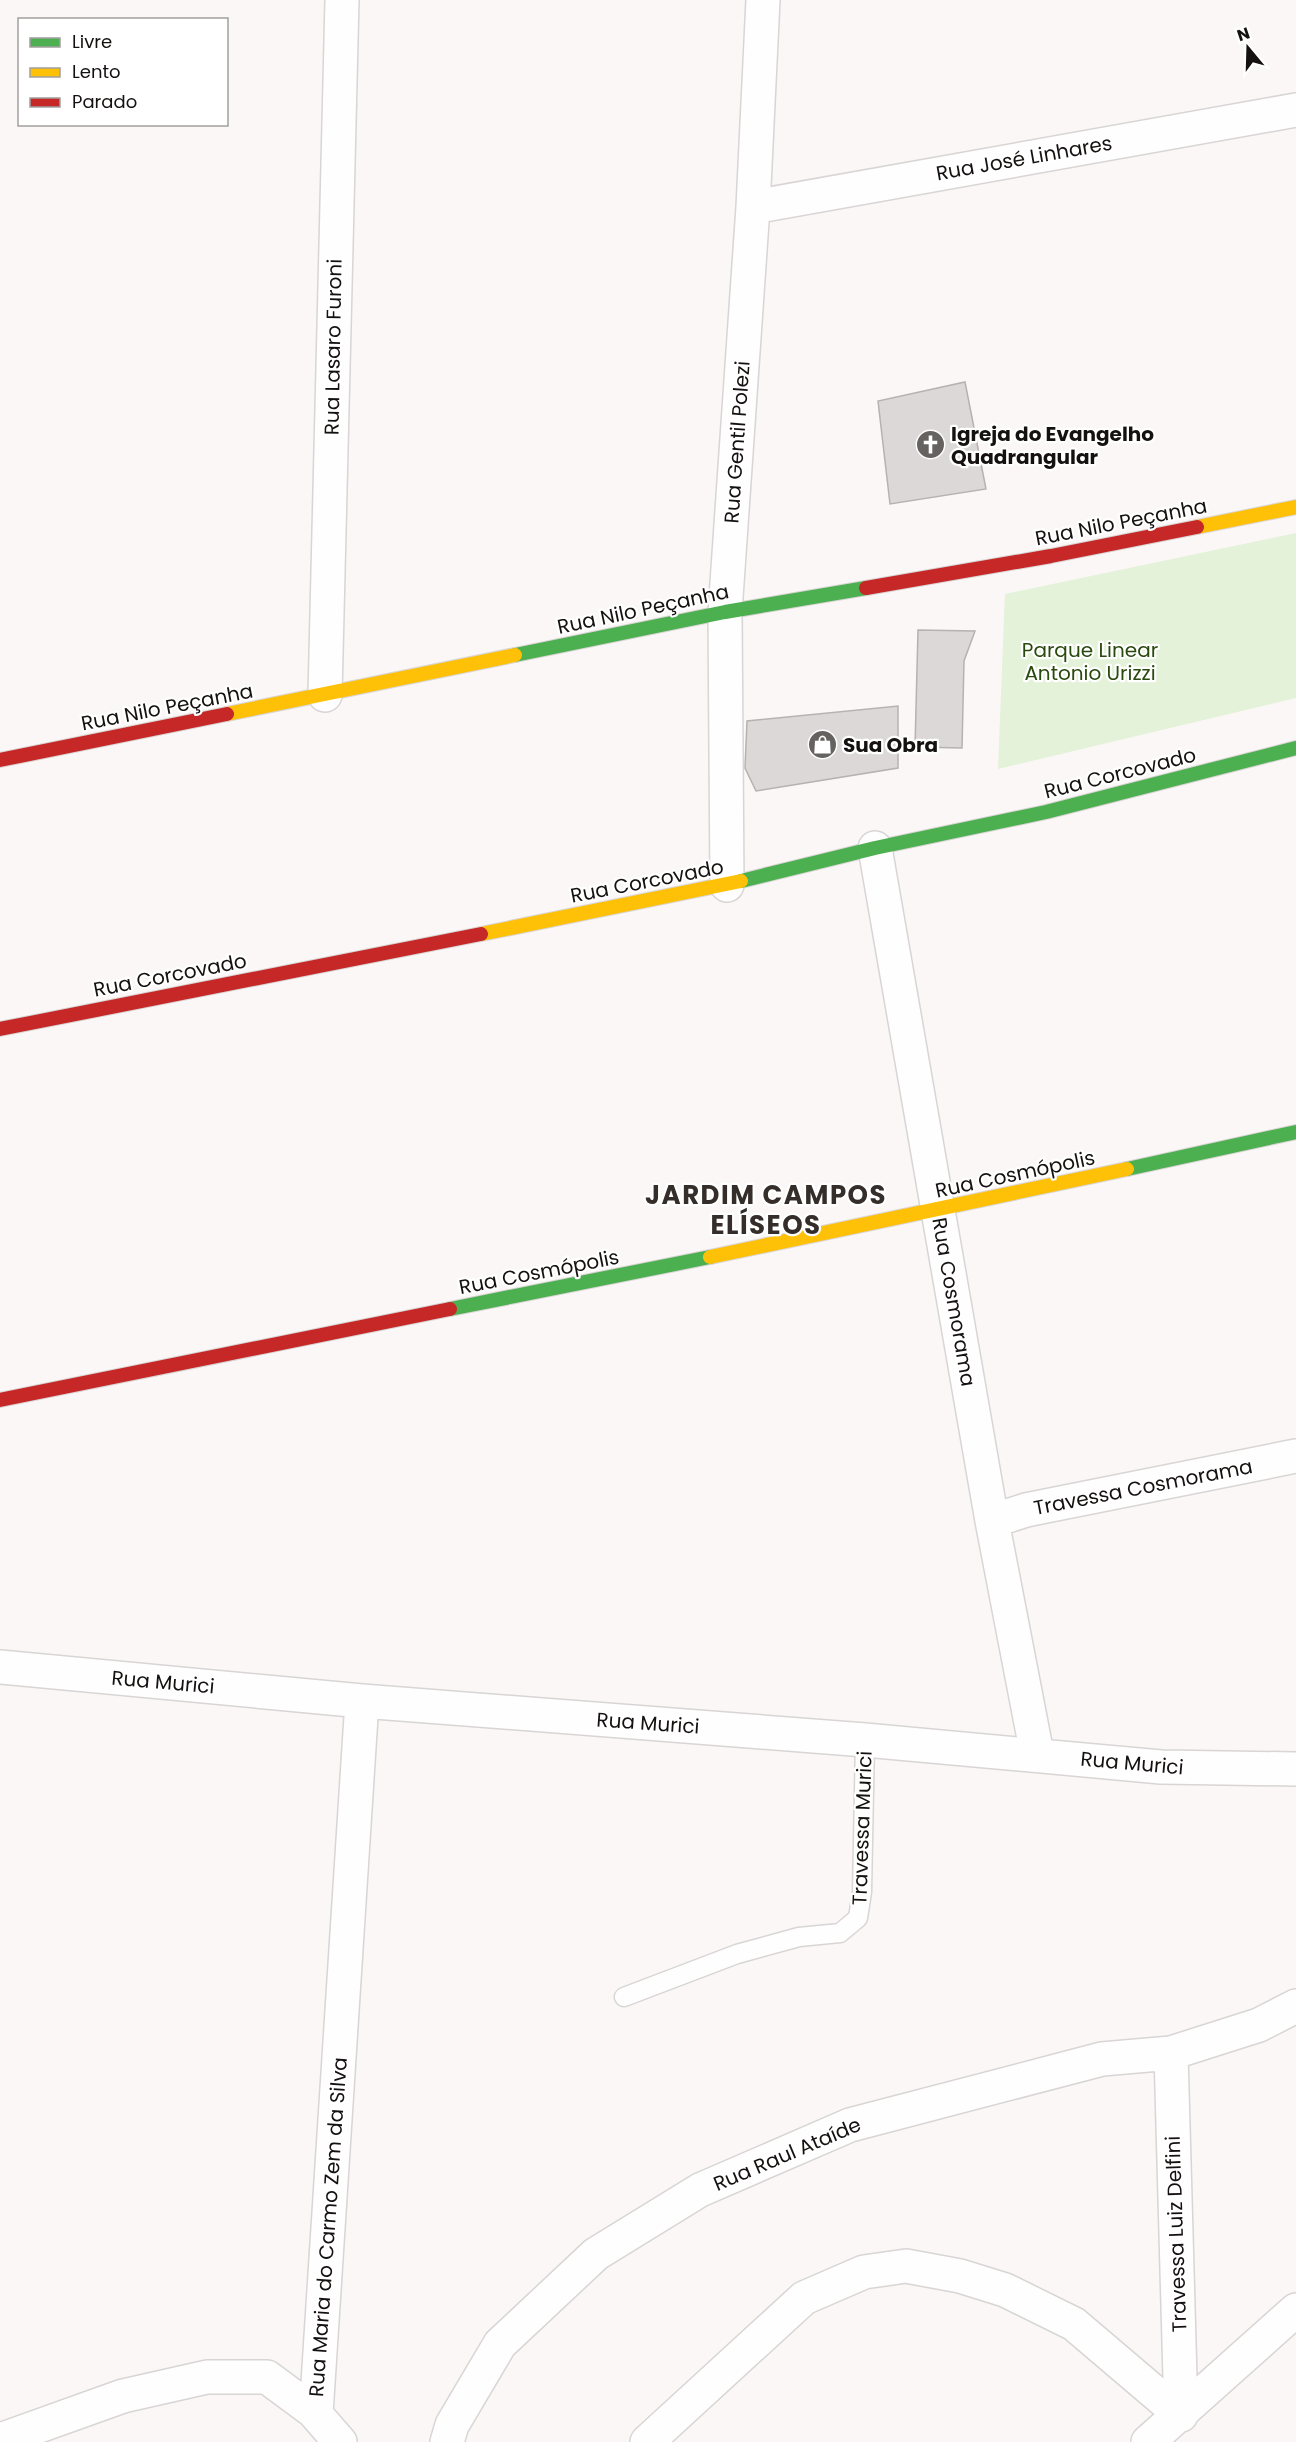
<svg xmlns="http://www.w3.org/2000/svg" width="1296" height="2442" viewBox="0 0 1296 2442" font-family="Poppins,sans-serif">
  <style>
    .green { fill: #e3f2d8 }
    .building { fill: #dcd8d7; stroke: #b6b2b1; stroke-width: 1.5 }
    .lines { fill: none; stroke-linecap: round; stroke-linejoin: round }
    .lane-casing { stroke: #d8d5d4; stroke-width: 21 }
    .street-casing { stroke: #d8d5d4; stroke-width: 36 }
    .fast-casing { stroke: #d8d5d4; stroke-width: 16 }
    .slow-casing { stroke: #d8d5d4; stroke-width: 16 }
    .jam-casing { stroke: #d8d5d4; stroke-width: 16 }
    .lane { stroke: #fefefe; stroke-width: 18 }
    .street { stroke: #fefefe; stroke-width: 33 }
    .fast { stroke: #4caf50; stroke-width: 14 }
    .slow { stroke: #ffc107; stroke-width: 14 }
    .jam { stroke: #c62828; stroke-width: 14 }
    .labels { text-anchor: middle; stroke-width: 4.5; stroke-linejoin: round; paint-order: stroke }
    .street-label { font-size: 20px; fill: #141110; stroke: #fff }
    .poi-label { font-size: 20px; font-weight: bold; fill: #141110; stroke: #fff; text-anchor: start }
    .park-label { font-size: 20px; fill: #29490d; stroke: #fff }
    .district-label { font-size: 26px; font-weight: bold; letter-spacing: 1.5px; fill: #342d2a; stroke: #fff }
  </style>
  <rect width="100%" height="100%" fill="#fbf7f6"/>
  <path class="green" d="M1296,533V698L998,769L1005,594Z"/>
  <path class="building" d="M965,382L986,489L890,504L878,401Z
    M918,630L975,631L964,661L962,748L915,747Z
    M898,706V768L756,791L745,768L747,721Z"/>
  <g class="lines">
    <defs>
      <path id="lane" d="M624,1997L737,1954L799,1937L840,1933L858,1918L862,1892L865,1740"/>
      <path id="street" d="M753,207L1296,110
        M325,695L342,0
        M875,848L992,1521L1037,1754
        M727,885L725,612L753,207L763,0
        M992,1521L1026,1510L1296,1456
        M0,1667L362,1701L865,1740L1161,1767L1296,1769
        M1171,2053L1181,2415
        M316,2414L362,1701
        M0,2440L123,2396L207,2377H267L313,2411L340,2442
        M447,2442L452,2425L500,2344L596,2254L700,2190L850,2125L1102,2059L1171,2053L1259,2025L1296,2006
        M647,2442L804,2298L864,2272L906,2266L960,2276L1005,2290L1074,2324L1181,2415
        M1148,2442L1296,2310"/>
      <path id="fast" d="M515,655L725,612L866,588
        M741,881L875,848L1046,812L1296,748
        M1127,1169L1296,1132
        M450,1309L710,1257"/>
      <path id="slow" d="M1197,527L1296,507
        M227,714L515,655
        M481,934L741,881
        M710,1257L1127,1169"/>
      <path id="jam" d="M866,588L1051,556L1197,527
        M0,760L227,714
        M0,1029L481,934
        M0,1400L450,1309"/>
    </defs>
    <use href="#lane" class="lane-casing"/>
    <use href="#street" class="street-casing"/>
    <use href="#fast" class="fast-casing"/>
    <use href="#slow" class="slow-casing"/>
    <use href="#jam" class="jam-casing"/>
    <use href="#lane" class="lane"/>
    <use href="#street" class="street"/>
    <use href="#fast" class="fast"/>
    <use href="#slow" class="slow"/>
    <use href="#jam" class="jam"/>
  </g>
  <defs>
    <symbol id="church-disc" viewBox="-11 -11 22 22"><circle r="9.5" fill="#656260" stroke="#fff"/><path d="M-1.2-6h2.4v3.5h3.3v2.4h-3.3V6h-2.4V-.1h-3.3v-2.4h3.3Z" fill="#fff"/></symbol>
    <symbol id="shop-disc" viewBox="-11 -11 22 22"><circle r="9.5" fill="#656260" stroke="#fff"/><path d="M-5-2.5h2.3a2.7 3.5 0 0 1 5.4 0H5L5.5 6h-11ZM-1.5-2.5h3a1.5 2.3 0 0 0-3 0Z" fill="#fff"/></symbol>
  </defs>
  <g fill-rule="evenodd">
    <use href="#church-disc" x="914" y="428" width="33" height="33"/>
    <use href="#shop-disc" x="806" y="728" width="33" height="33"/>
  </g>
  <g class="labels">
    <g class="street-label">
      <text transform="translate(1024 158) rotate(-10)" y="7">Rua José Linhares</text>
      <text transform="translate(333 347) rotate(-89)" y="7">Rua Lasaro Furoni</text>
      <text transform="translate(737 442) rotate(-86)" y="7">Rua Gentil Polezi</text>
      <text transform="translate(1121 522) rotate(-11)" y="7">Rua Nilo Peçanha</text>
      <text transform="translate(643 609) rotate(-12)" y="7">Rua Nilo Peçanha</text>
      <text transform="translate(167 707) rotate(-11)" y="7">Rua Nilo Peçanha</text>
      <text transform="translate(1120 773) rotate(-14)" y="7">Rua Corcovado</text>
      <text transform="translate(647 881) rotate(-11)" y="7">Rua Corcovado</text>
      <text transform="translate(170 975) rotate(-11)" y="7">Rua Corcovado</text>
      <text transform="translate(1015 1174) rotate(-12)" y="7">Rua Cosmópolis</text>
      <text transform="translate(539 1272) rotate(-11)" y="7">Rua Cosmópolis</text>
      <text transform="translate(954 1302) rotate(80)" y="7">Rua Cosmorama</text>
      <text transform="translate(1143 1487) rotate(-11)" y="7">Travessa Cosmorama</text>
      <text transform="translate(163 1682) rotate(5)" y="7">Rua Murici</text>
      <text transform="translate(648 1723) rotate(4)" y="7">Rua Murici</text>
      <text transform="translate(1132 1763) rotate(5)" y="7">Rua Murici</text>
      <text transform="translate(862 1828) rotate(-88)" y="7">Travessa Murici</text>
      <text transform="translate(787 2154) rotate(-23)" y="7">Rua Raul Ataíde</text>
      <text transform="translate(328 2227) rotate(-86)" y="7">Rua Maria do Carmo Zem da Silva</text>
      <text transform="translate(1176 2234) rotate(-92)" y="7">Travessa Luiz Delfini</text>
    </g>
    <g class="poi-label">
      <text x="951" y="441">Igreja do Evangelho<tspan x="951" dy="23">Quadrangular</tspan></text>
      <text x="843" y="752">Sua Obra</text>
    </g>
    <g class="park-label">
      <text x="1090" y="657">Parque Linear<tspan x="1090" dy="23">Antonio Urizzi</tspan></text>
    </g>
    <g class="district-label">
      <text x="766" y="1204">JARDIM CAMPOS<tspan x="766" dy="30">ELÍSEOS</tspan></text>
    </g>
  </g>
  <rect x="18" y="18" width="210" height="108" fill="#ffffff" stroke="#a1a09f" stroke-width="1.5"/>
  <rect x="30" y="38" width="30" height="9" fill="#4caf50" stroke="#a1a09f" stroke-width="1.5"/>
  <text x="72" y="48" font-size="18" fill="#141110">Livre</text>
  <rect x="30" y="68" width="30" height="9" fill="#ffc107" stroke="#a1a09f" stroke-width="1.5"/>
  <text x="72" y="78" font-size="18" fill="#141110">Lento</text>
  <rect x="30" y="98" width="30" height="9" fill="#c62828" stroke="#a1a09f" stroke-width="1.5"/>
  <text x="72" y="108" font-size="18" fill="#141110">Parado</text>
  <g transform="translate(1248 48) rotate(341)" stroke="#ffffff" stroke-width="4.5" paint-order="stroke">
  <path d="M0-4.5L10 22L0 15L-10 22Z" fill="#141110"/>
  <text y="-9" font-size="16" font-weight="bold" text-anchor="middle" fill="#141110">N</text>
  </g>
</svg>
